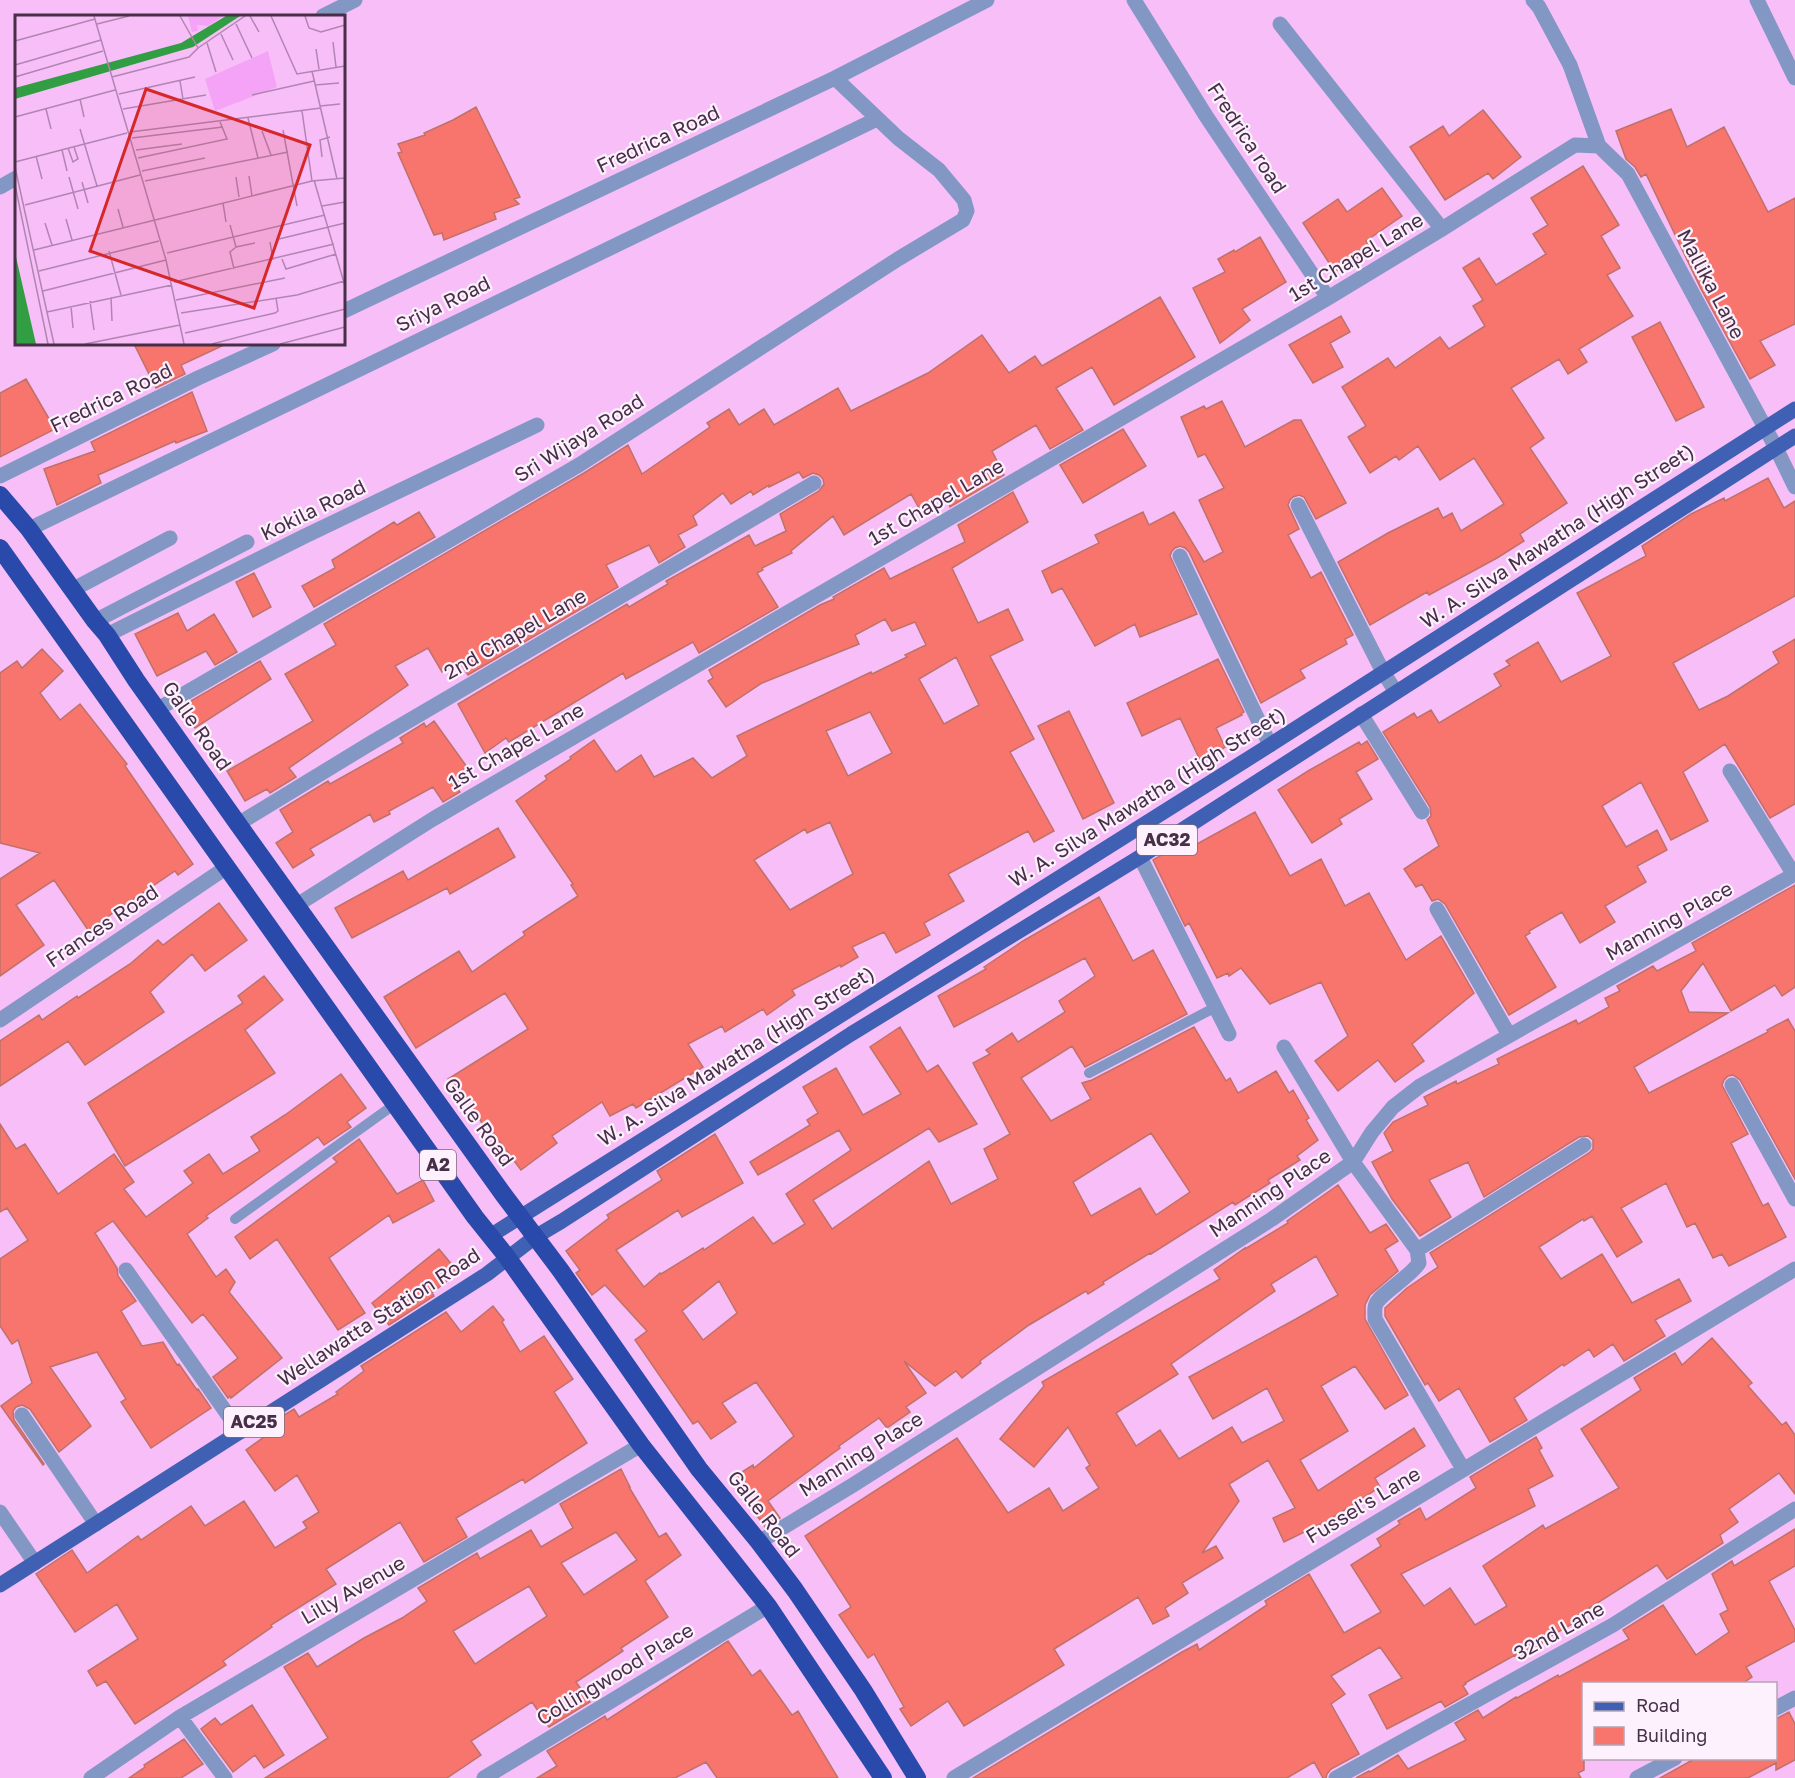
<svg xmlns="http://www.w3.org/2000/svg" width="1795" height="1778" viewBox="0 0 1795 1778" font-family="'Golos Text',sans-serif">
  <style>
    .building { fill: #f7756c; stroke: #bf7169; stroke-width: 1.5; fill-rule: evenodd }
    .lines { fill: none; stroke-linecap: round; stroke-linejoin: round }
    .lane { stroke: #8397c5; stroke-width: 10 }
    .street { stroke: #8397c5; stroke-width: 15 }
    .primary { stroke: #4060b3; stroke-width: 15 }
    .highway { stroke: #2949ab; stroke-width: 18 }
    .labels { text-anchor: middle; stroke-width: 4.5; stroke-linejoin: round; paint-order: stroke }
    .shield { fill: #fdf1fd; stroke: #7d697e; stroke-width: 1.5 }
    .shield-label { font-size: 18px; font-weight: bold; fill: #462f47 }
    .street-label { font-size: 20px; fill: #462f47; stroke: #fdf1fd }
    .inset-road { fill: none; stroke: #b185b1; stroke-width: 1.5 }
    .view { fill: #d62828; fill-opacity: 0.15; stroke: #d62828; stroke-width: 3 }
    .inset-edge { fill: none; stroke: #462f47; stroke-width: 3 }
  </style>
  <rect width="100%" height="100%" fill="#f8bef8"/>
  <path class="building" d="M476,107L520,197L514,199L519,204L494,213L496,219L444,240L442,233L434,235L398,153L402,152L398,144L425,135L424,133L453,120Z
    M1671,109L1687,147L1724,127L1768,212L1795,198V324L1760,341L1775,365L1750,379L1701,289L1646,174L1641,177L1635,167L1626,159L1616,131Z
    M1483,110L1521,157L1493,179L1488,173L1445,200L1410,147L1443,126L1449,136Z
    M1583,166L1619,225L1601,236L1620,268L1607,275L1633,316L1579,349L1587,362L1568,374L1559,359L1511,388L1544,438L1530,448L1567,503L1520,534L1524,541L1497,558L1429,595L1427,592L1370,625L1338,562L1388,533L1438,508L1443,518L1452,513L1461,531L1504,504L1474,458L1440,480L1418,446L1399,460L1396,456L1370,473L1348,437L1366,426L1342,387L1388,358L1395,368L1440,337L1449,349L1485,326L1473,306L1483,300L1463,268L1479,258L1496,285L1546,254L1533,234L1548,225L1531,198Z
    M1382,188L1402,216L1366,241L1371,249L1335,272L1303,223L1338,199L1347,212Z
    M1260,237L1286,282L1242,309L1250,320L1220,343L1193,288L1225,272L1218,259L1234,250L1235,252Z
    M1160,297L1195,357L1114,405L1092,367L1056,388L1083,430L1050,449L1036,425L992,451L1004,475L950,507L945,493L919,508L911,494L844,535L833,516L791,551L792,553L762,568L763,570L757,573L778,607L699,653L693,642L626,679L623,673L509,742L506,738L485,753L458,704L627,604L629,607L668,584L666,581L749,535L755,546L786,531L780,514L819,491L824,484L823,479L819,475L813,473L803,478L799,472L769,487V485L753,495L751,491L731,504L723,493L693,516L697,525L678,535L685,547L659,563L649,545L606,565L618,587L468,675L460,662L442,672L428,648L395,666L408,685L289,768L296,777L270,793L267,789L245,801L227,771L313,721L285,674L336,645L324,624L584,473L628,445L642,474L710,427L707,423L729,409L739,425L764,409L774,425L838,388L851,411L928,373L982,335L1009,373L1035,356L1042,366Z
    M1341,316L1350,332L1330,343L1343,367L1313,383L1289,345Z
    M1660,322L1704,407L1676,421L1632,337Z
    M134,344H226L181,365L185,374L156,388Z
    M26,379L55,429L0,457V393Z
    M192,392L207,431L176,443L175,441L98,475L101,483L57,505L44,469L95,451L91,442Z
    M1222,401L1245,447L1294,420H1301L1346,503L1316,519L1304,497L1299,495L1293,497L1290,500L1288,505L1299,529L1288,535L1311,578L1321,572L1353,635L1345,639L1347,644L1300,670L1305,678L1261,703L1189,552L1185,548L1180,546L1175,548L1172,551L1170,556L1197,614L1140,637L1135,624L1095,646L1062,588L1052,593L1042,571L1099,543L1095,535L1143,512L1149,525L1174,512L1204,562L1223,552L1199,500L1224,488L1205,454L1198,457L1181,417L1204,406L1206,409Z
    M1123,429L1146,466L1083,503L1060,465Z
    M1768,478L1784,508L1795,501V596L1673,663L1699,710L1728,696L1779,663L1773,652L1795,639V804L1770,818L1725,744L1683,772L1708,821L1671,840L1641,782L1602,806L1626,847L1657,830L1667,850L1637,866L1646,882L1605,906L1615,922L1580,943L1562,912L1529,931L1530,933L1525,936L1556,987L1509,1015L1445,904L1438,899L1432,901L1422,884L1416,887L1404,869L1439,846L1427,820L1431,816L1430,807L1383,732L1414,713L1417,718L1431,710L1439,723L1501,686L1494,674L1510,665L1506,661L1538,642L1561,682L1611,656L1577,593L1646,556L1642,546L1691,514L1724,498L1725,501Z
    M1013,492L1028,522L952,568L978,623L1008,609L1023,640L990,656L1034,739L1010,752L1054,831L1034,842L1028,831L948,874L964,901L924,923L930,935L896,953L884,932L852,947L858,957L841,967L840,965L792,990L795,995L767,1015L763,1009L725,1032L722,1026L688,1044L703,1067L636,1108L633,1104L610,1116L602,1102L552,1136L557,1143L521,1170L494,1134L491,1136L473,1110L471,1111L448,1079L528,1029L505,993L416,1048L384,997L459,951L472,972L525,935L523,932L578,896L571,885L573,884L516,801L547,779L545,776L571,759L570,757L594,740L616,772L641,755L654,777L693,758L712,778L747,756L737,736L871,672L872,674L907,657L905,655L926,645L915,622L892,631L885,619L855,635L859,644L762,683L726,707L708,681L713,678L709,670L820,605L834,599L833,597L884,568L890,579L965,542L958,525ZM956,657L979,705L944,724L919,679ZM870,712L892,753L848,776L826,731ZM830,822L853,874L790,910L754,860L805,829L807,833Z
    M419,512L435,537L314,607L302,586L335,568L332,560L394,522L397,525Z
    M254,573L271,607L253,617L236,582Z
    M178,613L187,631L214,614L237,652L215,665L206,651L157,676L135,634Z
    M42,649L63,671L40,693L60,720L80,704L127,764L125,766L193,864L178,875L175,871L88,930L54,880L16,905L44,945L0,976V879L40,853L0,843V673L17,661L22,668Z
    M1218,659L1244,712L1241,714L1242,715L1216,728L1225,747L1221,750L1200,760L1180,718L1142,736L1127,703Z
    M260,661L271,679L195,728L182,706Z
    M1069,711L1114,803L1083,819L1038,726Z
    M434,721L467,767L464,769L468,777L455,784L460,792L443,802L433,787L389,811L390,814L374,822L370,814L310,849L314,855L293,868L276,843L293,832L280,810L328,781L330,784L403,743L400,738L424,723L426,727Z
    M1367,741L1378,759L1356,772L1372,799L1339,819L1342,824L1312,843L1278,790L1308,771L1359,742L1361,745Z
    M1255,812L1290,876L1321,859L1345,906L1369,893L1406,960L1441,936L1474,993L1412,1044L1424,1061L1395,1082L1378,1060L1338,1091L1315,1061L1348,1036L1321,982L1270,1004L1241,968L1229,976L1228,973L1217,978L1189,923L1185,926L1153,860L1192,837L1197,844Z
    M498,828L515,857L450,894L447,888L352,938L335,908L403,871L408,880Z
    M1795,885V987L1782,996L1775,985L1731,1011L1703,963L1681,991L1689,1012L1728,1013L1634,1067L1649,1093L1768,1032L1767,1030L1788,1019L1795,1031V1179L1740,1080L1733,1075L1728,1076L1724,1080L1722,1085L1748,1134L1731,1143L1763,1206L1768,1203L1786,1237L1729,1266L1722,1254L1713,1258L1695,1223L1687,1227L1666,1183L1621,1208L1642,1242L1617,1257L1592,1216L1584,1221L1583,1219L1539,1247L1561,1279L1602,1254L1632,1303L1679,1279L1691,1301L1655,1320L1665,1336L1624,1361L1613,1344L1594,1357L1589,1349L1564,1366L1563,1364L1514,1398L1527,1420L1490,1442L1459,1388L1439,1401L1428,1383L1425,1385L1385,1316V1308L1407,1288L1438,1267L1430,1253L1589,1153L1593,1149V1140L1588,1136L1579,1137L1484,1197L1468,1162L1429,1180L1451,1217L1420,1236L1392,1199L1372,1162L1393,1151L1384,1133L1393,1122L1428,1105L1424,1097L1456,1081L1457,1084L1499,1064L1497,1059L1576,1020L1578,1024L1609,1007L1605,998L1620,991L1617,986L1653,966L1657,971L1696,951L1692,943Z
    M1099,897L1133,961L1153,950L1187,1014L1085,1067L1072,1046L1021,1078L1051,1121L1091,1099L1082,1083L1092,1080L1194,1027L1226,1081L1230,1078L1238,1093L1276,1071L1289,1093L1293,1090L1309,1118L1306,1120L1318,1140L1297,1156L1300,1160L1268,1180L1270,1183L1235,1205L1233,1202L1151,1254L1150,1253L1103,1282L1104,1284L1088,1294L1086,1291L1029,1325L980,1361L981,1363L962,1378L956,1371L935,1386L904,1361L926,1393L906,1407L910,1412L887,1428L879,1418L839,1446L840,1448L768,1501L780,1518L765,1527L731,1479L753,1465L754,1468L794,1436L756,1382L722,1403L736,1422L711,1439L698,1421L693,1424L635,1340L647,1331L605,1285L592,1295L576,1273L580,1270L566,1251L609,1218L607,1215L662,1180L657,1171L715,1134L743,1183L682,1217L678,1210L616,1250L644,1287L660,1273L661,1274L703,1248L704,1250L753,1217L773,1244L805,1224L786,1194L851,1150L839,1130L758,1175L750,1162L810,1125L807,1120L818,1113L803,1087L836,1068L863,1115L901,1094L870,1047L900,1027L927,1072L938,1065L977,1124L939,1142L929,1128L813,1200L832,1229L929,1161L951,1204L998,1179L984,1149L1010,1134L973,1063L990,1054L986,1050L1012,1033L1018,1042L1065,1012L1059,1001L1095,976L1085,958L954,1027L938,996L986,969L984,967L1023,941ZM1151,1133L1190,1192L1156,1215L1140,1188L1091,1216L1073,1182ZM719,1281L737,1313L703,1340L682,1311Z
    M219,903L247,940L205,971L192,954L150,992L164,1012L85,1065L68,1041L0,1086V1041L39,1015L42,1020L77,996L78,998L130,964L158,940L163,945Z
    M264,976L283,1000L245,1030L275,1073L125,1166L88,1103L243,1003L238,996Z
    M341,1074L366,1108L347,1122L351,1127L324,1145L318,1137L206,1216L208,1218L187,1234L216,1277L226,1269L235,1282L229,1292L282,1358L231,1398L230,1396L228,1398L213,1377L238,1358L203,1314L192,1323L113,1221L95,1233L117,1268L118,1276L136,1301L121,1311L142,1346L163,1342L177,1365L179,1364L197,1390L198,1389L211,1408L151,1448L121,1402L126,1399L97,1352L50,1367L91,1426L59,1452L30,1409L22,1405L16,1407L13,1411L14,1420L44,1464L43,1465L1,1406L32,1383L18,1340L12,1344L0,1326V1259L28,1240L7,1208L0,1212V1124L16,1149L25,1144L58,1194L114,1154L134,1182L124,1189L146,1217L193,1183L184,1171L209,1154L223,1174L260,1151L251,1137L285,1115Z
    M359,1139L397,1194L423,1180L434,1201L393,1223L389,1215L329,1258L365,1313L338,1330L277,1239L250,1259L235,1237L337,1162L333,1158Z
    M1338,1185L1370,1233L1386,1224L1398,1241L1385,1249L1398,1271L1370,1295L1365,1305V1319L1408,1395L1385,1409L1355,1366L1321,1386L1348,1431L1300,1460L1318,1491L1414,1428L1425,1446L1375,1478L1380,1487L1329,1520L1284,1542L1273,1518L1295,1508L1268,1460L1229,1484L1239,1501L1202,1553L1216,1546L1223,1558L1182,1583L1188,1593L1165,1608L1169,1616L1153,1624L1138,1597L1054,1649L1064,1665L964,1726L948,1701L911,1726L900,1709L904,1707L874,1654L868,1658L839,1615L851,1607L805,1536L957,1438L1008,1513L1049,1488L1063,1511L1099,1488L1086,1468L1090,1465L1068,1427L1034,1467L1000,1439L1044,1386L1042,1382L1220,1279L1214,1270L1245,1248V1249L1288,1223L1287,1221ZM1316,1256L1338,1295L1296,1319L1189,1377L1213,1419L1267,1388L1284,1421L1242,1443L1232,1427L1179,1459L1160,1430L1136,1446L1116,1413L1178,1374L1171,1364L1275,1291L1271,1284Z
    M439,1249L458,1272L432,1293L434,1296L389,1325L372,1303Z
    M493,1306L504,1320L502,1322L520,1352L544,1336L573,1379L554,1392L587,1443L525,1483L523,1479L456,1518L467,1537L424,1562L400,1522L326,1569L336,1584L271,1625L272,1627L223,1661L226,1665L135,1724L106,1681L97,1686L88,1671L138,1639L117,1604L75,1632L36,1574L72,1550L87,1573L138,1536L141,1540L191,1506L205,1526L244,1501L275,1548L307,1528L303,1522L319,1512L297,1475L275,1491L246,1450L275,1429L271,1423L294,1409L299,1417L338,1394L336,1392L364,1371L361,1366L446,1312L461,1332Z
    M1712,1338L1752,1383L1748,1386L1782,1425L1786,1422L1795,1435V1494L1779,1473L1729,1509L1738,1522L1720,1535L1723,1543L1667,1579L1657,1565L1572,1619L1574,1623L1542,1641L1543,1643L1517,1658L1515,1655L1465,1683L1466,1684L1463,1686L1468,1694L1445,1707L1441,1701L1387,1729L1369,1695L1402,1678L1380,1647L1331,1676L1345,1694L1331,1704L1359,1754L1331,1769L1327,1774L1326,1778H1323L1314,1762L1287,1778H973L1182,1652L1197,1644L1199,1650L1267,1605L1265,1601L1309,1574L1344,1633L1381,1612L1351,1565L1381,1546L1377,1539L1400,1524L1398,1521L1420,1508L1426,1520L1476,1488L1470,1477L1536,1437L1542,1448L1539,1450L1553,1476L1528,1489L1535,1506L1401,1574L1424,1606L1450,1588L1475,1625L1507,1606L1483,1566L1543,1525L1545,1529L1619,1488L1581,1429L1641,1390L1634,1378L1675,1353L1682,1365Z
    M621,1469L630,1487H629L659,1537L666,1533L681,1555L645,1581L668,1617L621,1648L623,1651L576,1682L590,1702L549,1727L532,1702L471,1741L481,1755L447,1778H265L328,1738L284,1667L308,1653L317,1667L364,1638L402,1618L427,1601L418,1588L477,1553L480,1559L531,1530L541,1547L573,1528L560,1504ZM616,1532L637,1560L584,1595L561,1563ZM529,1586L547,1616L475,1664L453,1631Z
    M1795,1529V1566L1769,1581L1795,1630V1641L1746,1667L1752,1677L1743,1683H1584V1770L1578,1773L1581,1778H1356L1369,1771L1370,1772L1398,1755L1408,1769L1466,1740L1455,1723L1478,1710L1483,1718L1516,1697L1517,1698L1558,1675L1559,1677L1629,1639L1623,1630L1663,1605L1696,1655L1729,1632L1720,1614L1728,1610L1712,1574L1732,1561L1734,1566Z
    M728,1641L752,1676L760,1670L792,1715L798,1711L838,1778H717L706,1762L675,1778H537L557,1766L547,1751L605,1716L607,1720Z
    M252,1705L284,1755L264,1768L255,1755L233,1772L201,1729L215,1718L221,1725Z
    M1789,1712L1795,1724V1760L1776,1770V1763L1748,1778H1660L1696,1758H1776V1719Z
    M184,1739L203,1764L181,1778H129L145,1767L144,1765Z"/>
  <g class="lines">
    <path class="lane" d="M1089,1073L1216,1007
      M235,1219L395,1104"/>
    <path class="street" d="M1134,0L1206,116L1328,298
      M1533,0L1539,7L1570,65L1599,146L1628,174L1776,448L1795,487
      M1757,0L1795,78
      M323,16L355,0
      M1280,24L1442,229
      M0,187L16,178
      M344,311L835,78L987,0
      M0,476L198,378L273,344
      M1298,505L1383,672L1396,692
      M29,529L877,119
      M1180,556L1270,745
      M72,590L170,538
      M95,621L247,542
      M107,635L305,536L537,425
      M158,709L579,465L898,259L963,220L967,211L964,200L939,170L898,138L835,78
      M1361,714L1422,812
      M1730,771L1794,875
      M238,824L371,743L814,483
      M1140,857L1229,1034
      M297,905L433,819L1328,298L1442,229L1575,145L1599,146
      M1437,909L1509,1035
      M0,1020L227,867
      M1284,1047L1353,1162L1417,1250L1419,1263C1410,1277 1380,1294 1376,1304C1374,1308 1375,1314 1375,1319L1463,1469
      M1732,1085L1795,1199
      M1417,1250L1584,1145
      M126,1270L240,1432
      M22,1415L96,1524
      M0,1512L35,1563
      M759,1542L853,1485L1272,1219L1353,1162L1372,1132L1393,1107L1420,1086L1795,874
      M1776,1708L1795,1698
      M180,1717L225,1778
      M91,1778L180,1717L641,1445
      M484,1778L768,1606
      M954,1778L1795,1269
      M1336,1778L1613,1625L1795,1509
      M1637,1778L1675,1758"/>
    <path class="primary" d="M490,1236L1270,745L1795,409
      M0,1585L487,1274L535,1237L562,1221L851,1034L1140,857L1795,436"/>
    <path class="highway" d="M0,495L29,529L95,621L107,635L136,680L238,824L503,1194L561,1271L699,1469L759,1542L795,1590L863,1690L917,1778
      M0,548L475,1217L507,1257L641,1445L768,1606L883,1778"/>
  </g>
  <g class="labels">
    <g class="shield">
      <rect x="1137" y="825" width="60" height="30" rx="4.5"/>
      <rect x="420" y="1150" width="36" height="30" rx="4.5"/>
      <rect x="224" y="1407" width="60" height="30" rx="4.5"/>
    </g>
    <g class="shield-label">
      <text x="1167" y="846">AC32</text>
      <text x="438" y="1171">A2</text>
      <text x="254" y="1428">AC25</text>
    </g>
    <g class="street-label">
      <text transform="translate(1247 138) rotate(57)" y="7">Fredrica road</text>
      <text transform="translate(658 139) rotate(-25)" y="7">Fredrica Road</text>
      <text transform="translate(1356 257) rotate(-31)" y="7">1st Chapel Lane</text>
      <text transform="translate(1711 284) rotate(62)" y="7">Mallika Lane</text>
      <text transform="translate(443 304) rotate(-26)" y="7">Sriya Road</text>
      <text transform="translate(111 398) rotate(-26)" y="7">Fredrica Road</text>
      <text transform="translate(579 438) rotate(-32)" y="7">Sri Wijaya Road</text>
      <text transform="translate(936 502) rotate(-30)" y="7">1st Chapel Lane</text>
      <text transform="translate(313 510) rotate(-26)" y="7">Kokila Road</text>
      <text transform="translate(1557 536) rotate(-33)" y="7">W. A. Silva Mawatha (High Street)</text>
      <text transform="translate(515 634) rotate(-30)" y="7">2nd Chapel Lane</text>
      <text transform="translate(197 726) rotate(55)" y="7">Galle Road</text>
      <text transform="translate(516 746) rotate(-30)" y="7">1st Chapel Lane</text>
      <text transform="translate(1147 797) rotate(-32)" y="7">W. A. Silva Mawatha (High Street)</text>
      <text transform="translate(1669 921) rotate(-29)" y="7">Manning Place</text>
      <text transform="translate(102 926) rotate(-34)" y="7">Frances Road</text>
      <text transform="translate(736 1056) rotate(-32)" y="7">W. A. Silva Mawatha (High Street)</text>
      <text transform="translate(479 1122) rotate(54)" y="7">Galle Road</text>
      <text transform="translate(1270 1193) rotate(-34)" y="7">Manning Place</text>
      <text transform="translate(379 1317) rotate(-33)" y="7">Wellawatta Station Road</text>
      <text transform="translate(861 1454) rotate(-32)" y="7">Manning Place</text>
      <text transform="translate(1363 1505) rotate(-31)" y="7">Fussel's Lane</text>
      <text transform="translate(764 1514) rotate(52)" y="7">Galle Road</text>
      <text transform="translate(353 1590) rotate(-30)" y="7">Lilly Avenue</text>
      <text transform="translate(1559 1631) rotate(-29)" y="7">32nd Lane</text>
      <text transform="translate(615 1674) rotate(-31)" y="7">Collingwood Place</text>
    </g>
  </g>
  <g transform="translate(15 15)">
    <rect width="330" height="330" fill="#f8bef8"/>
    <path d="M173,1H208L193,11L182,10L183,16L177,17ZM253,36L262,72L200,96L190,64Z" fill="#f4a3f6"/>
    <path d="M211,1H225L178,32L0,84V73L166,28ZM0,238L1,242L21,329H0Z" fill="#319e44"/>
    <path class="inset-road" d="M79,1L151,245L169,329M235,1L244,17M256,1L282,59L330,51M290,1L294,13L306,17L330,10M82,9L114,1M221,9L237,43M206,19L218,45M0,26L80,4M318,27L321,52M192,28L201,57M183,33L230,1M301,34L304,54M0,50L86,25M330,51V28M297,56L322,164M0,62L88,36M97,62L174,42L183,33L165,1M165,66L168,84M300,70L324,68M104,79L180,62M237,80L299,66M65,84L69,102M305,91L325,89M31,94L36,114M108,94L191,80M287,96L297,166M0,102L100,75M233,103L243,143M65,114L82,171M268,115L282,191M247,116L256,140M115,117L306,93M117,123L208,112M53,133L58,147L63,144L59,132M47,135L52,156M121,135L167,129M21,141L27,164M307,142L305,125L315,122M123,143L212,124L205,107M0,147L112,118M0,152L39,329M127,156L190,143M234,161L237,181M54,162L63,194M221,162L224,182M299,165L330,271M130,166L273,137M67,167L73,188M0,170L33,329M208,188L211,207M10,190L125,160M307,191L330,187M103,194L108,212M51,204L57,225M30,208L37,230M215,210L221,232L215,237L219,254M264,224L330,208M255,227L258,245M221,232L240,228M19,235L297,166L330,163M94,236L106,280M152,238L310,200M267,244L271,254L321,239M24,256L144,226M159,267L319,229M28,276L151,245M96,282L97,306M161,285L270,263M75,286L79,315M56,291L58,313M32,297L157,270M166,298L282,280L329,266M170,318L260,298L263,296L261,283M70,329L165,310M197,329L330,294M265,329L330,312"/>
    <path class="view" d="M131,74L295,130L239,293L75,236Z"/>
    <rect width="330" height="330" class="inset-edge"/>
  </g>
  <rect x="1582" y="1682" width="195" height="78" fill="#fdf1fd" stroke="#b4a3b4" stroke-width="1.5"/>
  <rect x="1594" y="1702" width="30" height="9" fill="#4060b3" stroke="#b4a3b4" stroke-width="1.5"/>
  <text x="1636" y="1712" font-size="18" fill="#462f47">Road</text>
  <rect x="1594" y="1727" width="30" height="18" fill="#f7756c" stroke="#b4a3b4" stroke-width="1.5"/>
  <text x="1636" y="1742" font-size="18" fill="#462f47">Building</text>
</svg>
